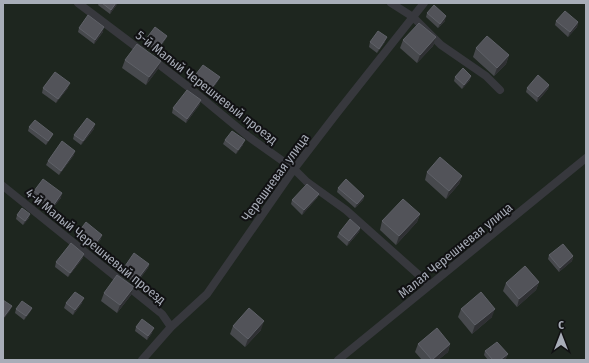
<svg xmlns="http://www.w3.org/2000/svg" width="589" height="363" viewBox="0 0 589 363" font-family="'Fira Sans Condensed',sans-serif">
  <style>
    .garden { fill: #1e261f }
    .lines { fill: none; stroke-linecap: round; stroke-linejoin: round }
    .lane { stroke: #37383d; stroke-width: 8 }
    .wall { fill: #47494d }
    .shaded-wall { fill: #2f3033 }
    .building { fill: #525359; stroke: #5f6168 }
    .labels { text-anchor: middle; stroke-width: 4; stroke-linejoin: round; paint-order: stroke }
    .street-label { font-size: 13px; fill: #a8adb8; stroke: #111113 }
  </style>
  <rect width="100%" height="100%" fill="#161618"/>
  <path class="garden" d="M3,3H586V360H3Z"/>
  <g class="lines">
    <path class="lane" d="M78,3L143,52
      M391,3L413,17L441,45L486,76L500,90
      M152,59L191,89L249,137L294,169L307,182L346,210L430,285
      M3,186L162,314L171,327
      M142,360L171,327L207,294L294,169L337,113L424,3
      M338,360L586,158"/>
  </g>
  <path class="wall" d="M99,3H118L110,14L98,5Z
    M427,13L445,21L438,28L426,17Z
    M556,21L578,22L577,27L568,37L555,25Z
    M79,28L103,32L94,44L78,32Z
    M167,36L165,40L157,52L145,43L146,39Z
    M436,37L433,46L417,63L400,48L403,40Z
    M370,42H385L377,53L369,47Z
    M476,48L509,55L506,64L494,76L473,57Z
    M125,60L158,69L146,85L122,68Z
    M455,77L470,80L462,89L454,81Z
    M193,78L218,81L208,95L192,82Z
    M549,85L548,89L537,102L526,92L527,88Z
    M43,88H68L56,103L42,93Z
    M200,104L186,123L172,113L173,108Z
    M29,127L53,134L51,138L46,145L28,131Z
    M94,129L81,145L73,139L74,135Z
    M225,140L243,145L236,154L223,144Z
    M74,155L59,175L46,165L48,161Z
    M427,172L462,176L459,184L446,199L425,180Z
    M338,188L364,196L363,200L355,208L337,192Z
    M34,191L61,198L51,210L32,196Z
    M319,194L317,198L302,215L291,204L292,200Z
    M420,214L417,222L396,245L380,230L382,221Z
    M17,215L29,218L23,225L16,219Z
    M360,228L359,232L347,246L337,237L339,233Z
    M80,230L101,239L95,247L78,235Z
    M549,255L573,256L572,261L559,272L548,259Z
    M83,258L68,277L55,267L56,262Z
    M149,264L148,268L136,284L121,273L123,269Z
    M539,282L536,290L517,307L503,291L506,283Z
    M134,287L131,295L117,313L101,301L104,293Z
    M66,303H82L73,315L64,308Z
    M32,308L30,312L24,320L15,313L16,309Z
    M461,309L492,317L472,334L458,317Z
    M233,326L261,330L245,347L230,334Z
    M136,327L152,333L147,340L135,331Z
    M418,344H450L448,352L438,360H422L415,352Z
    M485,351L508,354L506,358L504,360H488L484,355Z"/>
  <path class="shaded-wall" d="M116,3H118L110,14L111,10Z
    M446,16L445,21L438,28L440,24Z
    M578,22L577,27L568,37L570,32Z
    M104,27L103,32L94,44L95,40Z
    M167,36L165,40L157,52L158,48Z
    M387,37L385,42L377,53L379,49Z
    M436,37L433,46L417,63L420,55Z
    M509,55L506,64L494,76L497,68Z
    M161,61L158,69L146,85L149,77Z
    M471,76L470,80L462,89L464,85Z
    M220,77L218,81L208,95L210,90Z
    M70,83L68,88L56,103L58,99Z
    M549,85L548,89L537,102L538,97Z
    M201,100L200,104L186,123L187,119Z
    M95,124L94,129L81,145L83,141Z
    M53,134L51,138L46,145L48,141Z
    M245,140L243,145L236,154L238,150Z
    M75,151L74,155L59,175L61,171Z
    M462,176L459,184L446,199L449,191Z
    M62,193L61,198L51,210L53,206Z
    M319,194L317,198L302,215L304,210Z
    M364,196L363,200L355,208L357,204Z
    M30,214L29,218L23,225L25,221Z
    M420,214L417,222L396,245L399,236Z
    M360,228L359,232L347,246L349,241Z
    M102,235L101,239L95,247L96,243Z
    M84,254L83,258L68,277L70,273Z
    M573,256L572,261L559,272L560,268Z
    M149,264L148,268L136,284L137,280Z
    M539,282L536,290L517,307L519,299Z
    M134,287L131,295L117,313L120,305Z
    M84,298L82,303L73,315L75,310Z
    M12,306L10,311L3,320V318Z
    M32,308L30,312L24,320L26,316Z
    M495,309L492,317L472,334L475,325Z
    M264,321L261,330L245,347L248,339Z
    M154,328L152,333L147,340L148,336Z
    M450,344L448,352L438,360H431Z
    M508,354L506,358L504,360H500Z"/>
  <path class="building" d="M102,3H116L111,10Z
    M434,5L446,16L440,24L427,13Z
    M565,11L578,22L570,32L556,21Z
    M88,15L104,27L95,40L79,28Z
    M419,23L436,37L420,55L403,40Z
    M155,27L167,36L158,48L146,39Z
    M378,31L387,37L379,49L370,42Z
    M487,36L509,55L497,68L476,48Z
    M137,44L161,61L149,77L125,60Z
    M203,65L220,77L210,90L193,78Z
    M463,68L471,76L464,85L455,77Z
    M55,72L70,83L58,99L43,88Z
    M538,75L549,85L538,97L527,88Z
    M187,90L201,100L187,119L173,108Z
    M87,118L95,124L83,141L74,135Z
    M35,120L53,134L48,141L29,127Z
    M232,131L245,140L238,150L225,140Z
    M62,141L75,151L61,171L48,161Z
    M440,157L462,176L449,191L427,172Z
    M43,179L62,193L53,206L34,191Z
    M346,179L364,196L357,204L338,188Z
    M307,184L319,194L304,210L292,200Z
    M403,199L420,214L399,236L382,221Z
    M22,208L30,214L25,221L17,215Z
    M350,219L360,228L349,241L339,233Z
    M86,222L102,235L96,243L80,230Z
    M71,243L84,254L70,273L56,262Z
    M563,244L573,256L560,268L549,255Z
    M134,253L149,264L137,280L123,269Z
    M525,266L539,282L519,299L506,283Z
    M117,275L134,287L120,305L104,293Z
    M75,292L84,298L75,310L66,303Z
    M481,292L495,309L475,325L461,309Z
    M3,300L12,306L3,318Z
    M22,301L32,308L26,316L16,309Z
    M249,308L264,321L248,339L233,326Z
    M142,319L154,328L148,336L136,327Z
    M437,328L450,344L432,360L418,344Z
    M497,342L508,354L500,360H493L485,351Z"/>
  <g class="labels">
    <g class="street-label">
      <text transform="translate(207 87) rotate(38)" y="5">5-й Малый Черешневый проезд</text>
      <text transform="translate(275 177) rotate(-54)" y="5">Черешневая улица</text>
      <text transform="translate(96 246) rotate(39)" y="5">4-й Малый Черешневый проезд</text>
      <text transform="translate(455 250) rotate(-39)" y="5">Малая Черешневая улица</text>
    </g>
  </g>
  <rect width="589" height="363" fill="none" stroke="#a8adb8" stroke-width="8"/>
  <g transform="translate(561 335)" stroke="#111113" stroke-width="3" paint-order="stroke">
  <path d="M0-3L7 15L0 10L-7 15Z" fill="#a8adb8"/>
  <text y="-6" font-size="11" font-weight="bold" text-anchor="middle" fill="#a8adb8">С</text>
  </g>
</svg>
